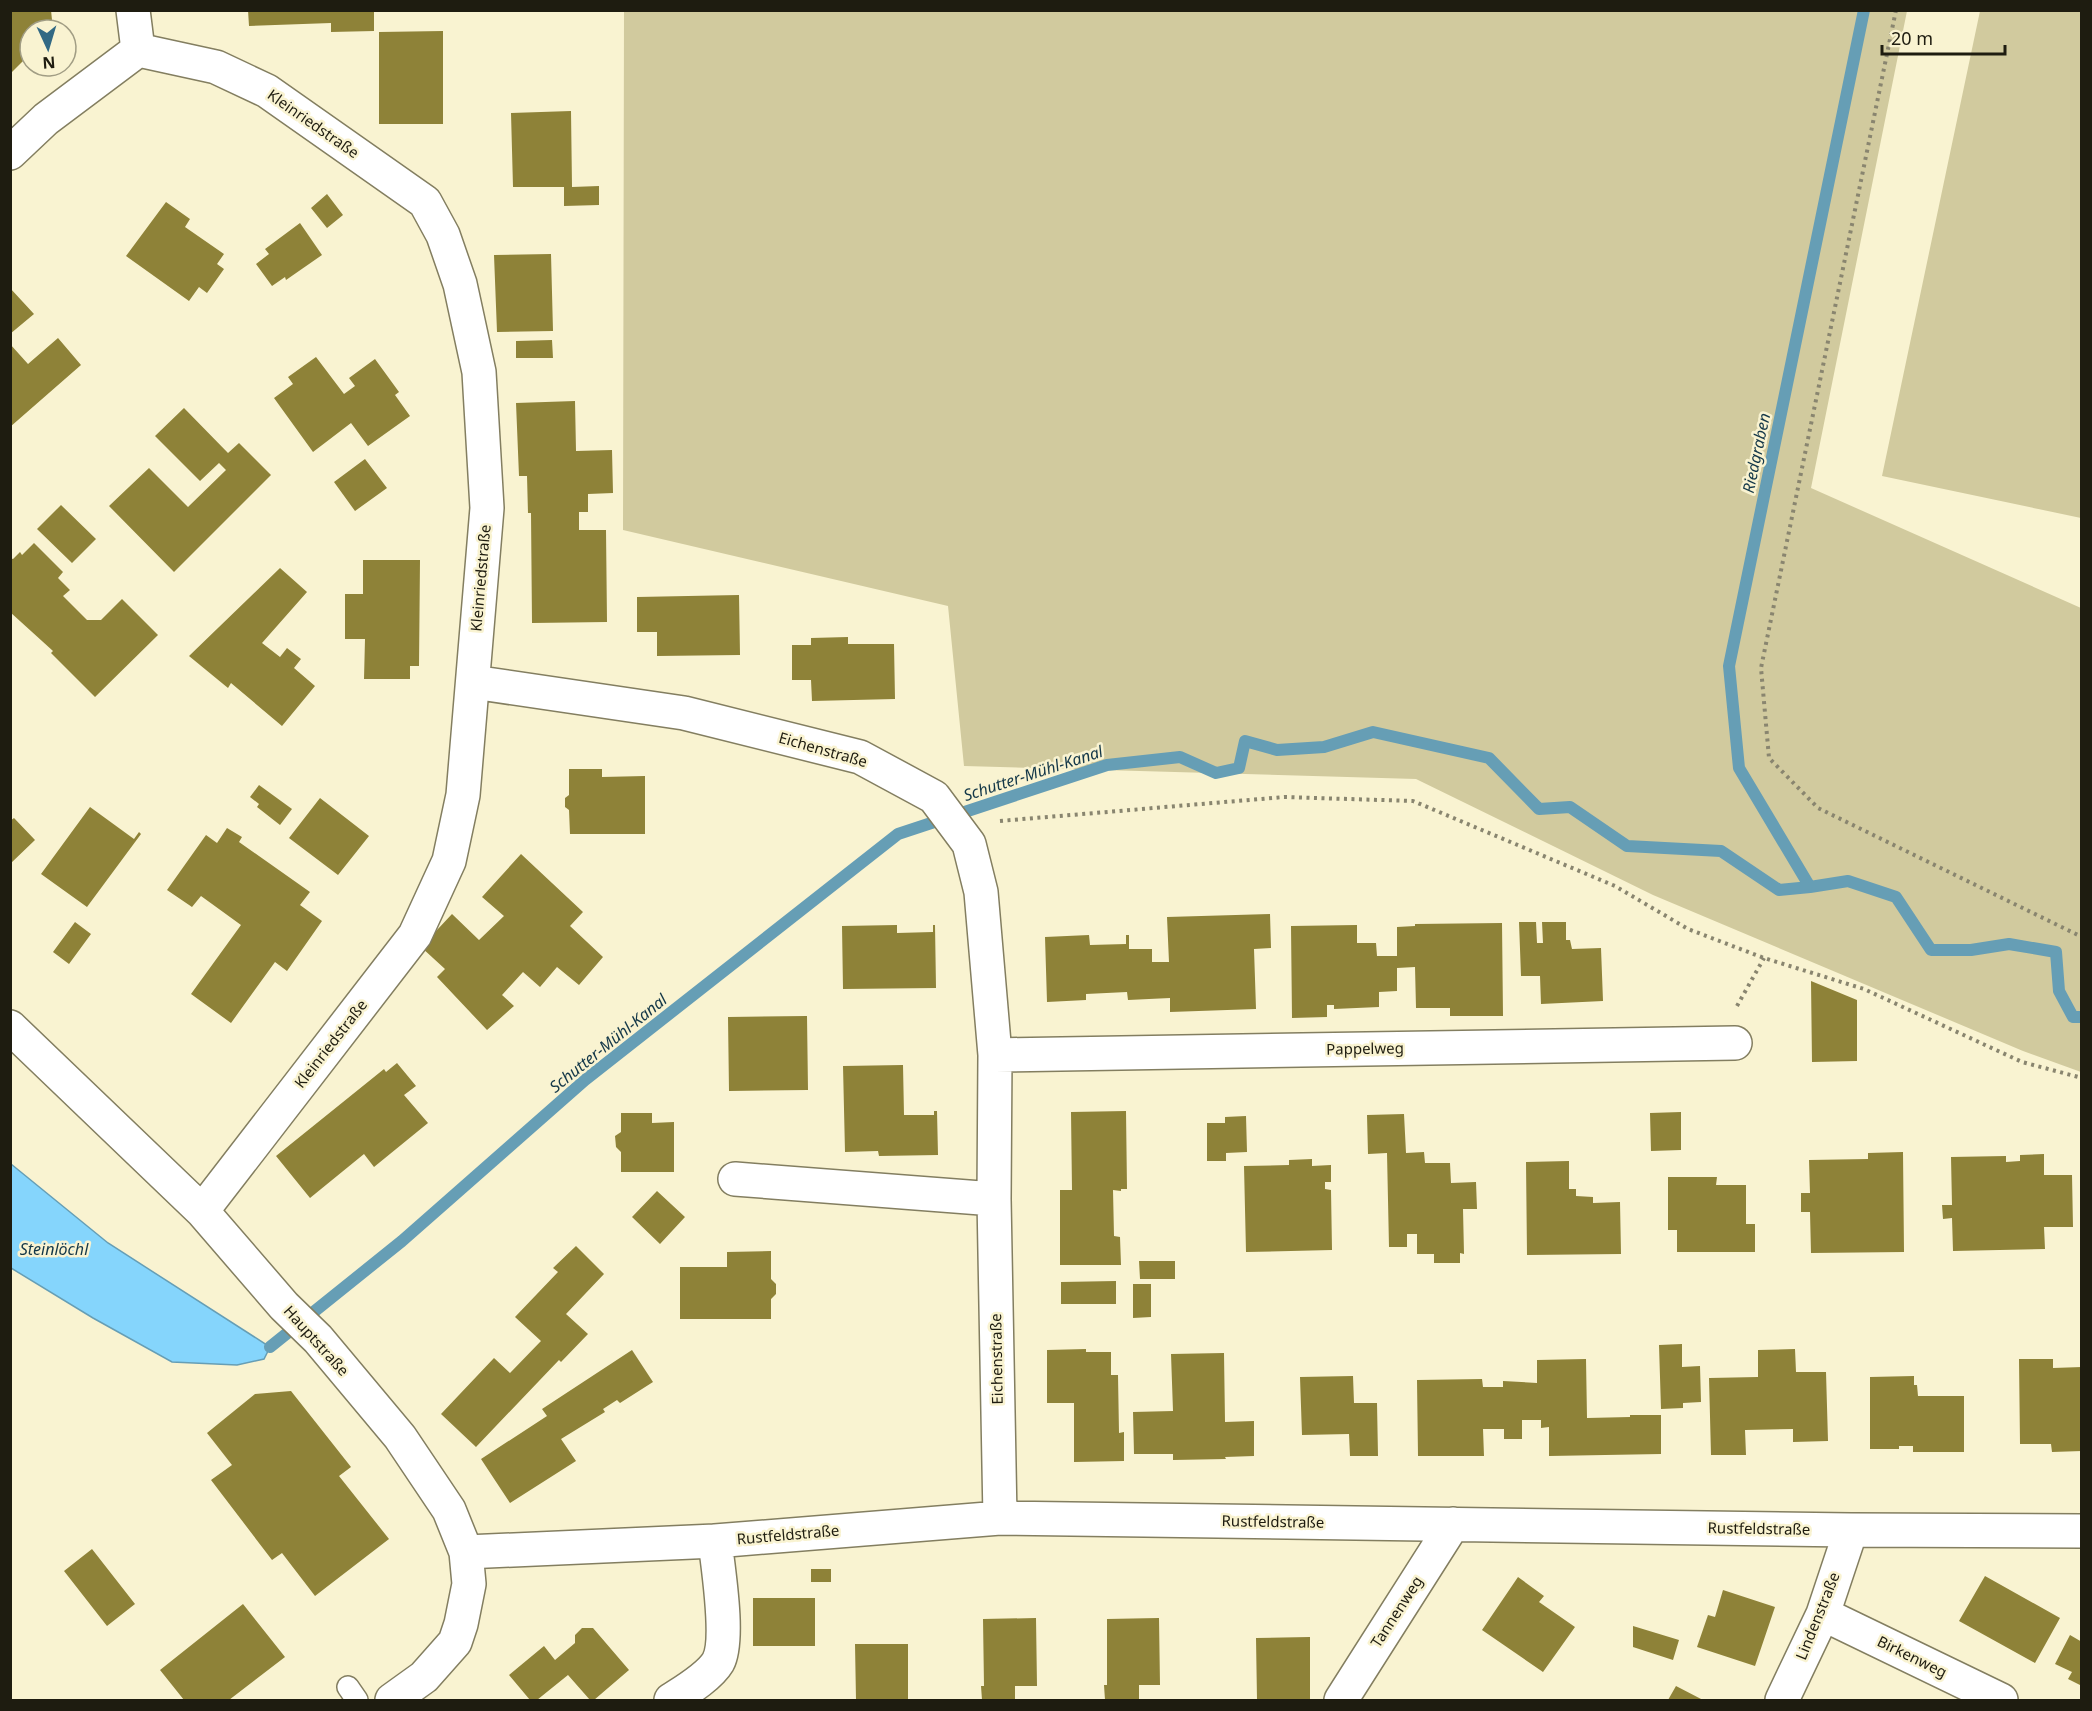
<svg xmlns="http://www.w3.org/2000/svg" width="2092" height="1711" viewBox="0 0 2092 1711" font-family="'Noto Sans',sans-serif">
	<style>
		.green { fill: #d1ca9e }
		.water { fill: #85d5fc; stroke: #669eb5; stroke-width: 1.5 }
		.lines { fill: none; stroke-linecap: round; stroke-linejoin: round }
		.stream { stroke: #669eb5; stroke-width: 12 }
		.building { fill: #8e8238 }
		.service-casing { stroke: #837e60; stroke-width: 24 }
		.minor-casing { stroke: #837e60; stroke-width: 36 }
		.path { stroke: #89856f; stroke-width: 4; stroke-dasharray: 3 4.5; stroke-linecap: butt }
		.service { stroke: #fff; stroke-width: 21 }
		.minor { stroke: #fff; stroke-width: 33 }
		.labels { text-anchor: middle; stroke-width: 5; stroke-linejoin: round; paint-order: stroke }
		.street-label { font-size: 15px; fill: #1e1c10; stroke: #f9f3d1 }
		.water-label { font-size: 16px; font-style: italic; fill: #133748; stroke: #f9f3d1 }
	</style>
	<rect width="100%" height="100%" fill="#f9f3d1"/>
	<path class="green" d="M624 11H1907L1811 488 2081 608V1072L2023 1051 1653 895 1416 779 964 766 948 606 623 530Z
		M1980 11H2081V518L1882 476Z"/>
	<path class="water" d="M11 1164 108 1243 270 1347 264 1359 237 1365 172 1362 93 1318 11 1268Z"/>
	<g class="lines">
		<path class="stream" d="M1810 887 1739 768 1729 666 1864 10
			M270 1347 402 1241 585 1080 898 834 1107 765 1180 757 1216 773 1239 768 1245 741 1277 750 1324 747 1373 732 1489 758 1539 809 1570 807 1627 846 1721 851 1779 890 1810 887 1848 881 1896 897 1931 950H1971L2009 944 2056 952 2059 991 2073 1017H2082"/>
	</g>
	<path class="building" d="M10 10H51L53 30H30V54L10 74Z
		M248 10H374V31L331 32V23L249 26Z
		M443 31V124H379V32Z
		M571 111 572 187 599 186V205L564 206V187H513L511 113Z
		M327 194 343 215 327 228 311 208Z
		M166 202 190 219 185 227 224 254 217 264 224 269 207 293 199 287 189 301 126 256Z
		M300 223 322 255 286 280 285 277 272 286 256 264 269 254 265 249Z
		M551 254 553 331 497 332 494 255Z
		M10 288 34 314 10 334Z
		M58 338 81 365 10 427V344L28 364Z
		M552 340 553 358H516V341Z
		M316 357 344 394 355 386 349 378 375 359 399 392 395 395 410 416 368 446 351 423 313 452 274 398 293 384 288 377Z
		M575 401 576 451 612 450 613 493 588 494V512H579V530H606L607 622 532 623 531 513H528L527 476H519L516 403Z
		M184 408 228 453 239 443 271 475 174 572 109 506 149 468 188 507 226 470 219 463 200 481 155 436Z
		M365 459 387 488 355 511 334 482Z
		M61 505 96 539 72 563 37 529Z
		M34 543 63 572 58 578 70 590 63 596 87 620H101L122 599 158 635 95 697 51 653 53 651 10 612V558L13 559 20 552 22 555Z
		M363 560H420L419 666H410V679H364L365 639H345V594H363Z
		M280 568 307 592 262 643 280 657 287 648 301 659 294 668 315 686 282 726 231 683 228 688 189 656Z
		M739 595 740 655 657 656V632H637V597Z
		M848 637V644H894L895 699 812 701 811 680H792V645H811V638Z
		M569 769H602V777L645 776V834H570L569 810 565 807V798L569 795Z
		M259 785 292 809 280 825 257 807 259 804 250 797Z
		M320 798 369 836 338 875 289 838Z
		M90 807 134 839 139 832 141 834 87 907 41 874Z
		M14 818 35 840 10 864V821Z
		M227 828 242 837 239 842 310 892 300 905 322 921 287 971 275 962 231 1023 191 994 241 925 201 896 192 907 167 890 206 835 217 843Z
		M521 854 583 912 570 926 603 957 579 985 557 967 540 987 523 972 502 995 514 1006 487 1030 437 977 445 969 421 947 452 914 479 940 504 916 482 897Z
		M1270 914 1271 948 1254 949 1256 1009 1170 1012V998L1128 1000 1127 992 1086 994V1000L1047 1002 1045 937 1089 935 1090 945 1126 944V935H1129V949H1152V962H1169L1167 917Z
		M75 922 91 934 69 964 53 952Z
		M1519 922H1536L1537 943H1543L1542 922H1566V940H1570L1572 949 1601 948 1603 1001 1541 1004 1540 976H1521Z
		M1502 923 1503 1016H1450V1008H1416L1415 967 1397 968V991L1379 992V1007L1334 1009V1005H1327V1017L1292 1018 1291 926 1357 925V943H1376L1377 956H1397V927L1415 926V924Z
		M897 925V933L933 932V925H935L936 988 843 989 842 926Z
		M1811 981 1857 1000V1061L1812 1062Z
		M807 1016 808 1090 729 1091 728 1017Z
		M397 1063 416 1086 404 1095 428 1123 374 1167 364 1154 310 1198 276 1156 384 1069 386 1072Z
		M903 1065 904 1115H934V1111H937L938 1155 879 1156 878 1151 845 1152 843 1066Z
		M1126 1111 1127 1189H1121V1191L1113 1190 1114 1236 1120 1237 1121 1265H1060V1190H1072L1071 1112Z
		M1681 1112V1150L1651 1151 1650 1113Z
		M621 1113H652V1123L674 1122V1172H621V1152L616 1147 615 1136 621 1132Z
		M1404 1114 1406 1153 1424 1152 1425 1163H1450L1451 1183 1476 1182 1477 1209H1463L1464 1254 1460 1253V1263H1434V1254H1417V1234H1407V1247H1389L1387 1153 1368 1154 1367 1115Z
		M1246 1116 1247 1152 1226 1153V1161H1207V1123H1225V1117Z
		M1903 1152 1904 1252 1811 1253 1810 1212H1801V1193H1810L1809 1160 1868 1159V1153Z
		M2044 1154V1175H2072L2073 1227H2044L2045 1249 1953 1251 1952 1218 1943 1219 1942 1205H1952L1951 1157 2006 1156V1162L2020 1161V1155Z
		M1312 1159V1166L1331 1165V1182H1325V1189L1331 1190 1332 1250 1246 1252 1244 1166 1289 1165V1160Z
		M1569 1161V1189H1576V1196L1593 1197V1203L1620 1202 1621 1254 1527 1255 1526 1162Z
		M1668 1177H1717L1716 1185H1746V1224H1755V1252H1677V1230H1668Z
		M657 1191 685 1217 660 1244 632 1217Z
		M576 1246 604 1274 566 1314 588 1334 561 1362 559 1360 476 1447 441 1414 494 1358 510 1373 541 1341 515 1317 558 1272 553 1268Z
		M771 1251V1279L776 1284V1294L771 1299V1319H680V1267H727V1252Z
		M1139 1261H1175V1279H1140Z
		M1116 1281V1304H1061V1282Z
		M1133 1284H1151V1317L1133 1318Z
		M1682 1344V1367L1700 1366 1701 1402 1683 1403V1408L1661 1409 1659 1345Z
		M1086 1349V1352H1111V1375H1118L1119 1433 1124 1432V1461L1074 1462V1403H1047V1350Z
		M1795 1349 1796 1372H1826L1828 1441 1793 1442V1429L1745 1430 1746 1455H1711L1709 1378 1758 1377V1350Z
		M632 1350 653 1382 620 1403 617 1400 603 1409 605 1412 561 1439 576 1461 510 1503 481 1459 547 1416 542 1409Z
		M1224 1353 1225 1422 1254 1421V1456L1225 1457 1226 1459 1173 1460V1454H1134L1133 1412 1173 1411 1171 1354Z
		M1586 1359 1587 1418 1630 1417V1415H1661V1454L1549 1456V1427L1541 1428V1420H1522V1439H1504V1429H1483L1484 1456H1418L1417 1380 1482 1379 1483 1387H1503V1381L1537 1383V1360Z
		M2019 1359H2053V1368L2082 1367V1451L2052 1452 2051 1444H2020Z
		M1353 1376 1354 1403H1377L1378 1456H1350L1349 1434 1302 1435 1300 1377Z
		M1914 1376V1385H1917L1918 1396H1964V1452H1913V1446H1899V1449H1870V1377Z
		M291 1391 351 1467 339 1476 389 1539 315 1596 282 1553 272 1560 211 1480 232 1465 207 1433 255 1394Z
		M92 1549 135 1604 107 1626 64 1571Z
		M811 1569H831V1582H811Z
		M1985 1576 2060 1618 2035 1663 1959 1621Z
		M1518 1577 1544 1596 1539 1602 1575 1627 1543 1672 1482 1630Z
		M1723 1590 1775 1607 1755 1666 1697 1647 1708 1615 1715 1617Z
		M753 1598H815V1646H753Z
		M243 1604 285 1657 229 1700H184L160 1670Z
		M1036 1618 1037 1686H1015V1700H982L981 1686H984L983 1619Z
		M1159 1618 1160 1685H1139V1700H1105L1104 1685H1107V1619Z
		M1633 1626 1679 1640 1673 1660 1633 1647Z
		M582 1628H593L629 1670 594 1700H590L568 1675 537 1700H530L509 1675 544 1646 555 1660 575 1643V1635Z
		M2070 1635 2082 1642V1686L2068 1679 2072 1672 2055 1664Z
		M1310 1637V1700H1257L1256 1638Z
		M855 1644H908V1700H856Z
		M1676 1686 1703 1700H1668Z"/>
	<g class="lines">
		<g class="service-casing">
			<path id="service" d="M348 1687 357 1700"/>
		</g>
		<g class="minor-casing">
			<path id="minor" d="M138 50 216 67 267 91 425 202 443 235 460 284 479 372 487 508 463 795 449 861 415 935 202 1211
				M10 153 46 119 138 50 133 10
				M473 682 684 713 860 757 934 797 969 844 981 892 995 1055 994 1199 1000 1518
				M10 1027 202 1211 284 1306 318 1339 400 1437 449 1510 466 1552 469 1584 461 1624 455 1642 424 1677 392 1700
				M995 1055 1735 1043
				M735 1179 994 1199
				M466 1552 715 1541 1000 1518 1851 1530 2082 1531
				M1823 1614 2001 1700
				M671 1700C685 1691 709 1677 718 1662 730 1640 718 1568 715 1541
				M1341 1700 1453 1524
				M1782 1700 1823 1614 1851 1530"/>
		</g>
		<path class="path" d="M1896 10 1761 668 1769 758 1818 808 2082 937
			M1000 821 1284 797 1413 801 1615 886 1688 929 1764 958 1864 989 2022 1062 2082 1078
			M1737 1006 1764 958"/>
		<use href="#service" class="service"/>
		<use href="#minor" class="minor"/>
	</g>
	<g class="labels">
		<g class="street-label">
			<text transform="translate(313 124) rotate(35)" y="5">Kleinriedstraße</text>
			<text transform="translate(481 578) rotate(-85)" y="5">Kleinriedstraße</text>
			<text transform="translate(823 750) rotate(16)" y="5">Eichenstraße</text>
			<text transform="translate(331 1044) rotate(-52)" y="5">Kleinriedstraße</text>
			<text transform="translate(1365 1049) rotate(-1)" y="5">Pappelweg</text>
			<text transform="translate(316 1341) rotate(48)" y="5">Hauptstraße</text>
			<text transform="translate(997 1359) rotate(-91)" y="5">Eichenstraße</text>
			<text transform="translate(1273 1522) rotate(1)" y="5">Rustfeldstraße</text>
			<text transform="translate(1759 1529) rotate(1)" y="5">Rustfeldstraße</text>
			<text transform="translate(788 1535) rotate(-5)" y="5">Rustfeldstraße</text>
			<text transform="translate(1397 1612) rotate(-57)" y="5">Tannenweg</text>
			<text transform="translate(1818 1616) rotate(-68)" y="5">Lindenstraße</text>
			<text transform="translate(1912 1657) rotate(26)" y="5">Birkenweg</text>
		</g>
		<g class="water-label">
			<text transform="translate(1756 453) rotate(-78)" y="6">Riedgraben</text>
			<text transform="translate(1033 773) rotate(-18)" y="6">Schutter-Mühl-Kanal</text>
			<text transform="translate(608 1043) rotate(-39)" y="6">Schutter-Mühl-Kanal</text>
			<text x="54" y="1255">Steinlöchl</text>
		</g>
	</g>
	<rect width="2092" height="1711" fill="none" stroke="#1e1c10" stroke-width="24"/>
	<g transform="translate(48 48) rotate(176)"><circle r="28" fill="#f9f3d1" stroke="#a19d84" stroke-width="1.5"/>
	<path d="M0-4.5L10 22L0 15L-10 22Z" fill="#326984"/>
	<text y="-9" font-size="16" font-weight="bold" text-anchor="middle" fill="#1e1c10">N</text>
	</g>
	<path d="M1882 45v9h123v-9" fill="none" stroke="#1e1c10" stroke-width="3"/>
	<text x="1891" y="45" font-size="18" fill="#1e1c10" stroke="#f9f3d1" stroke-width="4.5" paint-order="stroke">20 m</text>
</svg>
